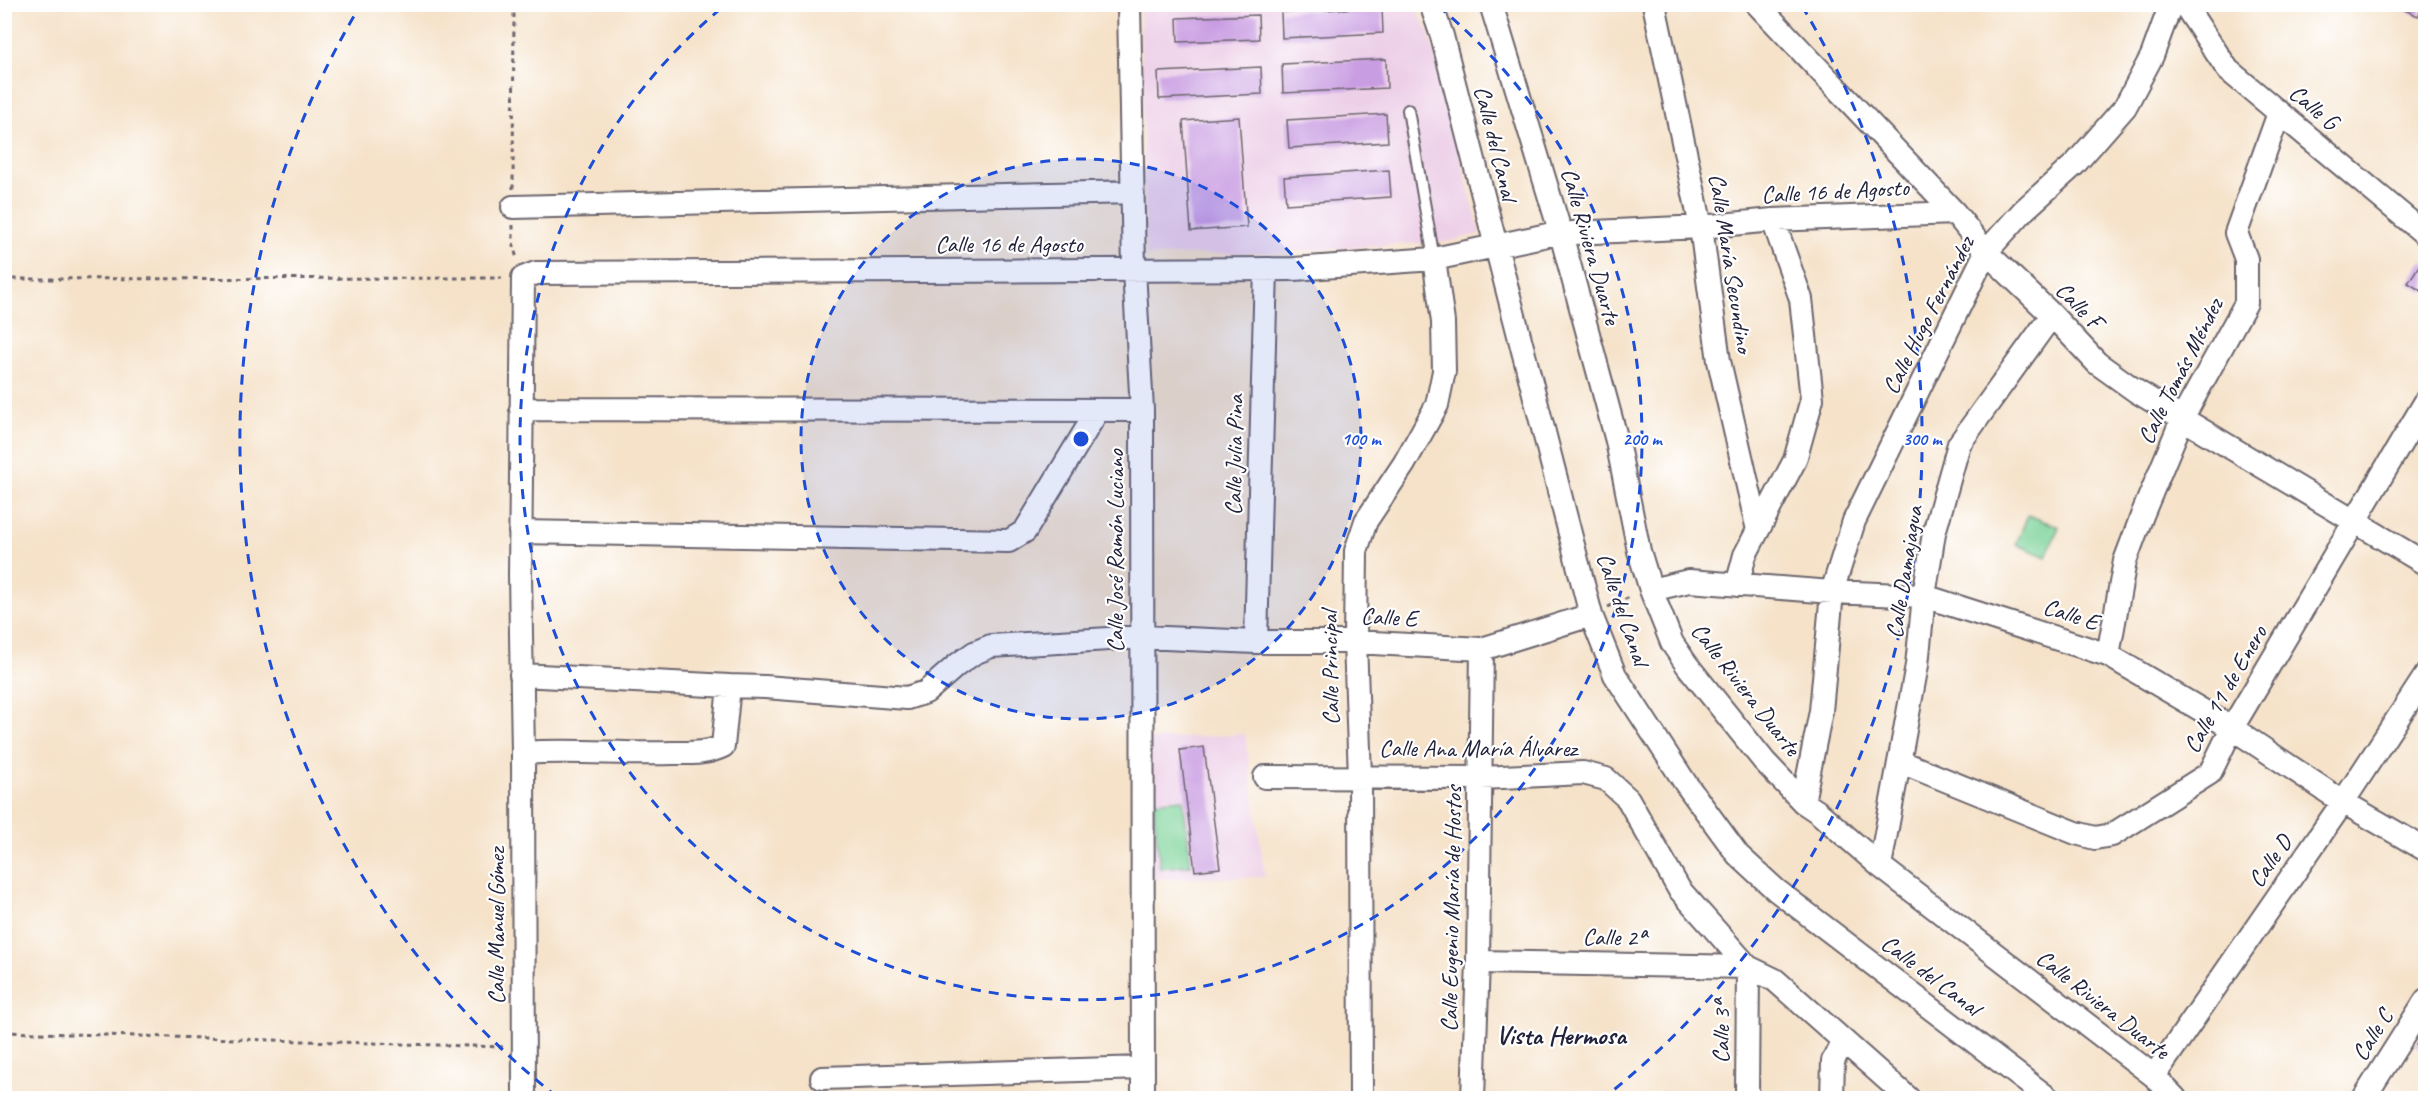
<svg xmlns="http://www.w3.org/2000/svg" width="2430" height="1103" viewBox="0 0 2430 1103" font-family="Caveat,sans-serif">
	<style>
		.built { fill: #edd0e8 }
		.green { fill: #79d297; stroke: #4e7a69; stroke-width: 1.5 }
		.building { fill: #c99de2 }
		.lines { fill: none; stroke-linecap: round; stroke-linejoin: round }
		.service-casing { stroke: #6c656d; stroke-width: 14 }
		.minor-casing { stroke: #6c656d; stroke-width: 26 }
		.path { stroke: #6c656d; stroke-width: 3; stroke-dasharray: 4.5 4.5; stroke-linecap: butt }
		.service { stroke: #fff; stroke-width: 10 }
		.minor { stroke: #fff; stroke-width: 22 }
		.ring { fill: none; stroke: #1d4ed8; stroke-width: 3; stroke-dasharray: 10 8 }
		.labels { text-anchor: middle; stroke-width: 4.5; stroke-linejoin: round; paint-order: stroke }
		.street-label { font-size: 24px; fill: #22223b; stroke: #fff }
		.neighbourhood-label { font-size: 26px; font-weight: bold; fill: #22223b; stroke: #fff }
		.centre { fill: #1d4ed8; stroke: #fff; stroke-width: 3 }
		.ring-label { font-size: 18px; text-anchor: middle; font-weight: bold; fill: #1d4ed8; stroke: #fff; stroke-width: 4.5; stroke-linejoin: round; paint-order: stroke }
	</style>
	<rect width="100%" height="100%" fill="#fff"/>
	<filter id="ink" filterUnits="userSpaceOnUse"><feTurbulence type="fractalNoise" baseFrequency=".0167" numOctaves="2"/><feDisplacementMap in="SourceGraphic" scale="12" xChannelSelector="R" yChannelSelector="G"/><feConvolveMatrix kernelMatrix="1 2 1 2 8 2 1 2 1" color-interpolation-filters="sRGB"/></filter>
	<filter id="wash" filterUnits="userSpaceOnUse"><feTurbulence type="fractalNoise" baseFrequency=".008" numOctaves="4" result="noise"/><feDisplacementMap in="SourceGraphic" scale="24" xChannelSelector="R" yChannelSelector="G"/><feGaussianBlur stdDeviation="1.35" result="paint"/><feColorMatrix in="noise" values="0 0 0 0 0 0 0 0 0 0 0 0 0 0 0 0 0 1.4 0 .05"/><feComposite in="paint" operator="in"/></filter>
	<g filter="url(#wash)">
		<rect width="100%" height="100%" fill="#f5e2c9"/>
		<path class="built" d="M1140 5H1413L1428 30 1480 234 1445 242 1278 252 1146 256Z
			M1245 734 1265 877 1152 879 1146 740Z"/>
		<path class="green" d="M2028 515 2059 527 2046 557 2016 544Z
			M1183 799 1191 865 1160 868 1153 802Z"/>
		<g id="blocks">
			<path class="building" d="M2399 4H2424L2418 16 2398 7Z
				M1382 7 1383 33 1282 38 1281 12Z
				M1258 15 1259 39 1178 42 1177 18Z
				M1386 59 1387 88 1283 93 1282 64Z
				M1261 67 1262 94 1159 99 1158 72Z
				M1386 114 1388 142 1289 148 1287 120Z
				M1239 117 1247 227 1191 231 1183 121Z
				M1389 170 1391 197 1286 204 1284 177Z
				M2422 261 2426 263V288L2423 292 2408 283Z
				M1204 747 1220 868 1195 871 1180 750Z
				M2426 1030V1051L2416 1045Z"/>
		</g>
	</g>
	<g filter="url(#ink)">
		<use href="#blocks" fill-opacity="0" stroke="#6c656d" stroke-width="1.5"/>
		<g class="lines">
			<g class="service-casing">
				<path id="service" d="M1408 110 1434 259"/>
			</g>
			<g class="minor-casing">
				<path id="minor" d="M1129 4 1134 270 1142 410 1143 1098
					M1431 4 1442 36 1591 615 1615 675 1686 784 1738 855 1776 890 2048 1098
					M1491 4 1561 234 1617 441 1639 551 1651 590 1672 643 1687 665 1764 761 1803 802 1818 812 1880 866 2154 1076 2175 1098
					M1654 4 1701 227 1719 361 1758 530
					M1757 4 1955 213 1986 252 2052 315 2097 363 2136 391 2426 564
					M2184 4 2228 70 2426 235
					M513 207 1132 192
					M521 409 1142 410
					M520 532 1009 541 1025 531 1098 410
					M1737 585 1745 555 1795 460 1812 399 1801 299 1773 220
					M1651 590 1689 581 1832 592 1924 596 2108 655 2232 728 2343 802 2426 850
					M1256 642 1266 269
					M2108 655 2125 561 2143 513 2183 417 2246 303V259L2236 233 2279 113
					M521 675 729 686
					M523 753C573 749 623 755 673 753 690 753 707 754 723 746L729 686 765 687 907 698 926 692 957 665 974 653 991 646 1142 637 1256 642H1355L1482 649 1591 615
					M1901 762 2076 833 2095 838 2112 835 2210 773 2232 728 2426 401
					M1265 777 1481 778 1583 773 1606 779 1628 799 1679 889 1748 967 1775 980 1908 1098
					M1803 802 1821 711 1832 592 1854 521 1986 252 2024 210 2075 164 2125 107 2152 56 2171 4
					M1880 866 1917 665 1924 596 1934 533 1959 444 2052 315
					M1478 962 1748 967 1747 1098
					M2154 1076 2343 802 2426 675
					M822 1078 1143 1068
					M524 1098 523 753 520 575 523 278 536 273 1294 269 1434 259 1552 234 1701 227 1773 220 1955 213
					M1361 1098 1360 776 1355 642 1356 551 1366 521 1404 464 1437 405 1444 371 1443 322 1434 259
					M1473 1098 1478 962 1482 649
					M1832 1098 1833 1061 1843 1041
					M2364 1098 2426 1000"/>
			</g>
			<path class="path" d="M513 189 514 4
				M513 225V242L517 260
				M4 279 502 278
				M1608 607 1632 596
				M4 1032 503 1047"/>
			<use href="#service" class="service"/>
			<use href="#minor" class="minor"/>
		</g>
	</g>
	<circle cx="1081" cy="439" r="280" fill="#1d4ed8" fill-opacity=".12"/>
	<g class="ring">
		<circle cx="1081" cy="439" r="280"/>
		<path d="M1438 6A561 561 0 1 1 724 6"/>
		<path d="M557 1097A841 841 0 0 1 360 6M1802 6A841 841 0 0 1 1605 1097"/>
	</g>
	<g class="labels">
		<g class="street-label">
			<text transform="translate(2314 107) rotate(40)" y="8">Calle G</text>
			<text transform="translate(1496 143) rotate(76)" y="8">Calle del Canal</text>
			<text transform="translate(1835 191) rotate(-3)" y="8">Calle 16 de Agosto</text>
			<text x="1009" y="252">Calle 16 de Agosto</text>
			<text transform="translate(1591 246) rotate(74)" y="8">Calle Riviera Duarte</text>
			<text transform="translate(1731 263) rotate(81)" y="8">Calle María Secundino</text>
			<text transform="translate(2079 305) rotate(46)" y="8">Calle F</text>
			<text transform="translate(1928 315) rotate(-63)" y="8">Calle Hugo Fernández</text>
			<text transform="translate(2180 371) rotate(-63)" y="8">Calle Tomás Méndez</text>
			<text transform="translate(1234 455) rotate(-89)" y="8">Calle Julia Pina</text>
			<text transform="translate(1115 551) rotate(-90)" y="8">Calle José Ramón Luciano</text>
			<text transform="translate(1904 572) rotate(-81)" y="8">Calle Damajagua</text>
			<text transform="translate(1623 609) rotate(71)" y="8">Calle del Canal</text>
			<text transform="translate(2071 614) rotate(18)" y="8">Calle E</text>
			<text transform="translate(1389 617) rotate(3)" y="8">Calle E</text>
			<text transform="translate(1330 668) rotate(-91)" y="8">Calle Principal</text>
			<text transform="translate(1746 689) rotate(52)" y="8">Calle Riviera Duarte</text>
			<text transform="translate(2225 689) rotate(-60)" y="8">Calle 11 de Enero</text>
			<text x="1478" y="756">Calle Ana María Álvarez</text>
			<text transform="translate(2270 861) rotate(-55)" y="8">Calle D</text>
			<text transform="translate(1451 909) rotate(-89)" y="8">Calle Eugenio María de Hostos</text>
			<text transform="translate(496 926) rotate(-90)" y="8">Calle Manuel Gómez</text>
			<text transform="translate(1614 937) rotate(1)" y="8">Calle 2ª</text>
			<text transform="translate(1931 975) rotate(37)" y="8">Calle del Canal</text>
			<text transform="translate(2103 1004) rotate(38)" y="8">Calle Riviera Duarte</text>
			<text transform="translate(1721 1032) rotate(-89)" y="8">Calle 3ª</text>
			<text transform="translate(2372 1035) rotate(-58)" y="8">Calle C</text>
		</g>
		<g class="neighbourhood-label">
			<text x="1561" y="1044">Vista Hermosa</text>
		</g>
	</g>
	<circle cx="1081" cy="439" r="9" class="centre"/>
	<g class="ring-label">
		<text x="1361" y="445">100 m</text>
		<text x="1642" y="445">200 m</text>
		<text x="1922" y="445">300 m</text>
	</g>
	<rect width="2430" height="1103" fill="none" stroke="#fff" stroke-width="24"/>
</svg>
